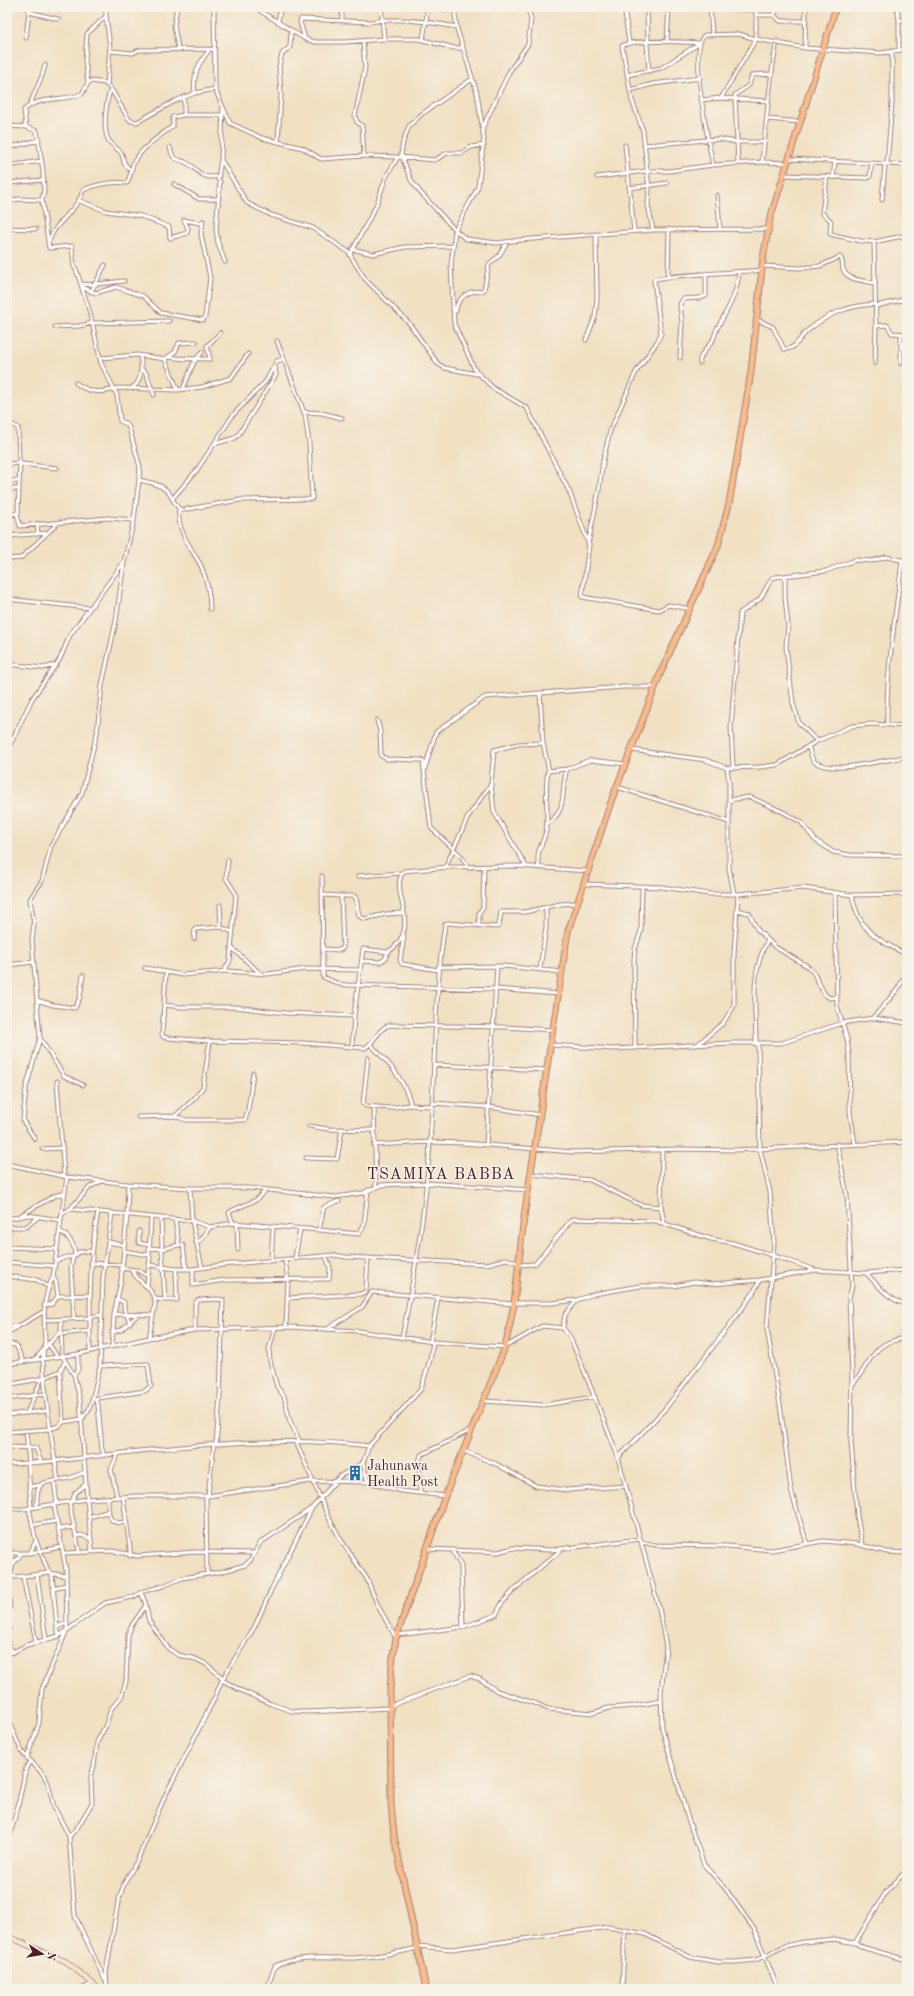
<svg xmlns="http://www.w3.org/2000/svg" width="914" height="1996" viewBox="0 0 914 1996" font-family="'Old Standard TT',serif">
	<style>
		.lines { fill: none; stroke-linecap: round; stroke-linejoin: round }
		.street-casing { stroke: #9e8076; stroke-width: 5 }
		.secondary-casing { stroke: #9e8076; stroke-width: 6 }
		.primary-casing { stroke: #9e8076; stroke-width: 7 }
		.street { stroke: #fff; stroke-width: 3 }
		.secondary { stroke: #fde4d1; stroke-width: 4.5 }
		.primary { stroke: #fabb8b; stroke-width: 5 }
		.labels { text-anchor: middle; stroke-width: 3; stroke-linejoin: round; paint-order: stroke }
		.poi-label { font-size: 14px; fill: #4a1f2b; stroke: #f7f3e8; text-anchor: start }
		.quarter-label { font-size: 16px; letter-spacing: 1px; fill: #4a1f2b; stroke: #f7f3e8 }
	</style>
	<rect width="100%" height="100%" fill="#f7f3e8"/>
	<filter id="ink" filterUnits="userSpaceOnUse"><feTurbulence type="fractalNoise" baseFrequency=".025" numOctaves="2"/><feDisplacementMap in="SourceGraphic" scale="8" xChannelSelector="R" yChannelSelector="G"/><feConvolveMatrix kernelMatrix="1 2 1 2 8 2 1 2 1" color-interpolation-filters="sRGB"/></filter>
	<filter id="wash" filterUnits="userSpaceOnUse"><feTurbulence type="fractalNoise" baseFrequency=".012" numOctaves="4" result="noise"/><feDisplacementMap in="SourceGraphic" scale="16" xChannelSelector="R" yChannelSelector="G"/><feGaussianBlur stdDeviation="0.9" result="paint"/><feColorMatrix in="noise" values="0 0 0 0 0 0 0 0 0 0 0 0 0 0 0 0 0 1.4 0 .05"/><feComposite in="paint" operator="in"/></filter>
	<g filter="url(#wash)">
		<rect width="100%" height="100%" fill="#f1e0c2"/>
	</g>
	<g filter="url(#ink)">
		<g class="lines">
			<g class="street-casing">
				<path id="street" d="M28 7 29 12 58 19
					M177 7 174 25 178 49
					M214 7 215 89 230 123 262 138 303 148 321 159 364 156 398 157
					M254 7 305 39 315 42H345L384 39H419L454 48H462
					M381 7 384 39
					M436 7 448 10
					M454 7 457 29 477 93 484 139 478 187 455 230 451 265 454 324 475 370 493 388 527 408 569 491 589 545 582 597 659 610 669 605 690 609
					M624 7 629 43
					M647 7 648 42
					M710 7 712 34
					M897 7 899 20V50
					M710 8 756 10
					M756 15H774L780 21H806
					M774 15 779 7
					M106 16 110 47 107 85
					M342 20V7
					M899 20H907
					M278 21 281 7
					M7 35 8 7
					M26 38 29 12
					M305 39 300 22 301 19 370 22 383 20H406L427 22 457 27
					M423 40 428 7
					M363 42 365 68 355 116 357 122 362 126 364 156
					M667 42 669 7
					M647 43 649 71
					M805 48 806 7
					M110 51 133 53 139 50 215 49
					M627 75 661 68 700 43
					M472 79 422 114 409 126 403 142 401 154 411 180 420 192 455 230 466 239 497 243 520 240 653 230 768 229
					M88 83 85 61 87 34 106 16V7
					M111 89C106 100 102 131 109 141 118 152 122 148 124 163L130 170
					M630 90 653 84 700 78
					M195 93C192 74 199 63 210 49
					M721 98 756 39V7
					M701 100 721 98 768 101
					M30 104 42 76 45 65
					M223 108 221 160 247 203 271 215 313 228 350 253
					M184 115H222
					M767 119 801 122
					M7 126 26 127 37 131 43 171 44 191 42 200 49 248 72 246 74 267 76 269 90 313 101 363 117 395 120 421 127 424 129 428 140 467 139 480 134 520 124 562 116 621 102 685 97 733 82 793 51 846 42 881 30 899 34 924 32 940 40 1038 26 1088 23 1121 35 1139
					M26 127 24 110C38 96 64 101 82 94L88 83 91 81 105 83 111 89 128 118 131 121 137 122 175 101 195 93 215 89
					M483 127 509 72 528 44 531 19 527 7
					M278 142 281 94 279 66 282 54 290 47 291 31
					M625 145 634 231
					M644 145 720 139 736 142H764
					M170 147C171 150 171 154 173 156 175 160 181 160 185 162 198 167 199 181 219 176
					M7 148 39 140
					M790 159 907 165
					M221 160 218 179 220 182 216 229 218 243 225 262
					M762 162C767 121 769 81 777 41
					M738 163 735 95 749 85 752 75 771 74
					M887 164 892 103V51
					M713 165C709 145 688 46 705 35L739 34 756 39 805 48 881 53 907 49
					M7 166 42 161
					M785 175 868 178 870 176 872 163
					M597 177 647 171H669L713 165 764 162 788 163
					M827 177 822 213 831 221 830 234 861 241 874 242 907 235
					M833 178 835 161
					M7 183 44 180
					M174 184 199 199H217
					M629 188 667 183
					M717 195 720 228
					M882 200 885 164
					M7 201 20 199 42 200
					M80 201 106 211 141 216 169 227 170 238 187 233 188 228 184 220 200 223 203 221 201 234 210 278 205 317 203 320 161 313 143 296 116 287 96 293 82 287
					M7 215 9 228
					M7 228 36 229
					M653 230 648 205 649 189 643 131 632 100 622 46C631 39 685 42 700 43
					M49 241C55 221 78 211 83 190 97 184 111 181 127 183 131 176 131 167 135 160 144 146 160 136 173 126V117L184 115V97
					M874 242 876 326 875 364
					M352 249 373 254 405 247 454 246
					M762 266 800 268 820 266 840 257C843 260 842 264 843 269 847 281 864 280 874 283
					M668 277 669 229
					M81 284C93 286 111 282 124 281
					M91 292 105 265
					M876 306 907 299
					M456 311C456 302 463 295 471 292 476 291 479 292 484 290L489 264 499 256 507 242
					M756 319 773 327 784 349C796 350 799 338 807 331 829 313 847 306 875 304
					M876 326 887 325 892 333 907 334
					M55 327 79 326 93 323 169 321
					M901 334V364
					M586 340 595 317 597 299 596 234
					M169 357C183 360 196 358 210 359L207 346 220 333
					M100 358 137 355 165 359 175 352 179 343 196 342
					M680 358 682 323 680 304 683 299 699 298 706 296V275
					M165 359 178 390
					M700 363C698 356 709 346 713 340 715 335 716 330 719 325 729 307 737 294 739 272
					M141 369 146 373 154 395
					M477 374 445 368 438 364 409 323 365 279 350 255 376 206 386 177 398 157 435 160 447 153H462L471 147 484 145
					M76 383C90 394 102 393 119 388L178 390 202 387 231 378 248 354
					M133 387C142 382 142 365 140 356
					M183 389 194 362 202 352
					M304 412 322 413 342 418
					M7 421 18 428 19 459 21 464 57 468
					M214 444 235 438 239 434 276 375 275 366
					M7 464 20 463 18 513 7 515
					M139 480C149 482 159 484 166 490 173 496 174 507 182 510L240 500 312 499 309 443 305 415 277 341
					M7 481H19
					M7 489H18
					M173 498 197 470 233 415 266 381 277 361 284 359
					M179 509C176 530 192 549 201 566 207 580 210 594 210 609
					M17 514 20 526 108 518 134 520
					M37 523 38 534
					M7 536 47 533
					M588 544 599 490 603 461 610 431 636 372 657 342 661 334 654 280C660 275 746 272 762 270
					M7 559 21 558 59 522
					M785 576V597L788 626 786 647 793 703 799 723 817 741
					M7 599 90 608
					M7 664 43 668 56 665
					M540 693 543 743 549 771
					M377 720 380 731 381 756 387 759 421 760 423 761 431 828 461 856 469 868
					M887 724C886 669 896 615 902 561
					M808 746 813 761C833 776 883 759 907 757
					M632 750 706 760 727 768 760 767 777 765 817 741 852 726 871 724 907 726
					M7 751 32 699 60 659 70 635 124 562
					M733 767 731 727 740 613 760 599 772 578 775 577 826 571 855 560 872 561 886 557 907 561
					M727 768 729 782V868L734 894
					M424 771 436 732 485 697 624 687H655
					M491 784 494 812 526 866
					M617 787 729 822
					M729 800 750 797 783 812 801 822 815 840 833 852 850 855 907 856
					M547 824C569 810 560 790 567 769
					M539 867C535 850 543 846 546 831 549 812 544 788 548 771L567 769 590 760 626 764
					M445 868 468 817 491 784 494 750 518 744 543 743
					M322 876 323 977 339 984 347 985 495 989 559 994
					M358 876 402 873
					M583 884 662 887 709 894H738L803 888 852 895 907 894
					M835 893 837 1006 847 1039 849 1053 850 1112 855 1144
					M323 895 341 896
					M852 895C858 931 877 939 907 955
					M220 905 221 927
					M737 910 749 913 757 929 775 947 807 966 813 972 825 995 830 998 837 997
					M479 926V913L483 907 484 866
					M404 936 400 960 402 964 438 970
					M194 939 195 929 221 927 232 932
					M232 948 261 974
					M323 949 340 950 343 948 341 896H354L356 898 359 916 364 919 386 914 404 913
					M362 961 380 962 385 959 388 952
					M7 965 34 962
					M438 967 503 966 563 972
					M145 968 182 975 227 971 267 974 307 969 360 970
					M540 969 546 928V908
					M224 971 230 961 236 894 226 878 228 860
					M37 1000 53 1005 75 1008 80 997 83 975
					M164 1005 181 1007H235L286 1013 354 1016 363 949 388 952C425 928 387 890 404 871L449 867 518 866 587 871
					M873 1018 897 990 907 973
					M40 1038 64 1076 83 1085
					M210 1041 303 1043 365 1048C375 1042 379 1027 390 1025L505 1027 553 1030
					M756 1044C756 1008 749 973 768 940
					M758 1044 760 1149 770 1192 774 1242 767 1329 781 1411 791 1490 807 1544
					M371 1045C388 1062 405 1080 411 1105
					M551 1045 614 1049 731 1043H782L842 1023 873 1018 907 1023
					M697 1045 723 1023 734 1006V953L738 894
					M352 1047 354 1016
					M635 1048 634 960 635 949 641 931 642 887
					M368 1058 363 1104 366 1106 390 1108 409 1105 432 1106
					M435 1065 547 1070
					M57 1081 64 1176
					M432 1103 488 1107 541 1115
					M374 1107 376 1187
					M175 1116 186 1120H245L248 1110 253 1073
					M138 1117 175 1116 195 1098 203 1087 210 1041 168 1038 163 1037 162 1034 166 973
					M309 1126 328 1129 374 1130
					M837 1144 847 1195 852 1286 849 1298 852 1374 851 1442 857 1516 862 1545
					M374 1145 430 1142 463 1143 573 1152 680 1149 734 1150 907 1142
					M486 1145 497 966
					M42 1149 63 1148
					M662 1150 661 1207 664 1223
					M306 1158 337 1159 342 1129
					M7 1164 67 1177 128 1184 190 1188H249L335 1197 363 1193 382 1185 426 1183 529 1190
					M531 1174 590 1180 641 1205 661 1207
					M190 1188 192 1221 202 1268
					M70 1209 90 1187 102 1181
					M62 1214 70 1209 192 1221 210 1227 233 1223 319 1230 324 1207 339 1201
					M21 1215 54 1196 65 1193
					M7 1219 28 1215 60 1220
					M233 1223 229 1213 231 1211 256 1200 266 1190
					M237 1223 238 1250
					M7 1225 9 1227 7 1247
					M7 1227H26L38 1217
					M319 1230 359 1234 364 1225 368 1190
					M60 1231C69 1237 74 1243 75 1254
					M139 1231V1243L149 1245
					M108 1242 124 1245
					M196 1242 201 1240 210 1227
					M179 1245H183L186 1269
					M7 1247 57 1249
					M149 1248 162 1249 161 1219
					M124 1251 149 1255 150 1257 147 1285 155 1299V1305L149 1338
					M149 1255 151 1218
					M295 1258 300 1229
					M285 1260 288 1280 286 1327
					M56 1261 67 1257H73
					M271 1261 273 1227
					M7 1262 55 1266
					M91 1263 121 1265
					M150 1265 176 1269H193L222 1265 334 1255 346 1257 487 1264 506 1259 518 1263
					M518 1265 535 1264 572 1219 656 1221 711 1239 733 1243 781 1258 815 1270
					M121 1268 137 1270 148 1276
					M193 1269V1285L225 1280 329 1279 330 1268 326 1256
					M131 1270 139 1280 147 1287
					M866 1273C878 1285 890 1302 907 1304
					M7 1276 37 1280 49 1287
					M58 1296 89 1295
					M287 1298 361 1294 366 1291 368 1258
					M117 1299 124 1302V1309L130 1323
					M155 1299 165 1300 162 1249 179 1245 175 1220
					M165 1300H177L176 1269
					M514 1303H552L577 1300 594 1294 640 1286H674L694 1282 712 1284 760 1280 815 1270 866 1273 907 1270
					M44 1306 52 1304 58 1296 56 1282 53 1277
					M114 1314 153 1315
					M89 1317 101 1315
					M74 1319 71 1268 73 1257 79 1252 92 1251
					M44 1320 89 1318
					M61 1320 62 1356 74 1375
					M7 1327 20 1325
					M275 1328 269 1350 270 1361 277 1387 284 1396 290 1421 300 1442
					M563 1328 565 1315 577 1300
					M327 1329 362 1307 372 1292 514 1304
					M195 1330V1304L198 1300 218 1299 223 1300 220 1398 216 1444
					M112 1332 121 1330 139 1314
					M7 1333 43 1312
					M61 1334 90 1331
					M402 1338C415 1273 426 1208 430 1142 435 1070 434 996 445 924L448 923 495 927 499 926 501 912H525L560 904 577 903
					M430 1342 438 1299
					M48 1343 57 1356
					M7 1344 16 1345 23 1361
					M112 1347 114 1314 121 1281 127 1216 128 1184
					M90 1351C90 1304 89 1258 98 1212
					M78 1354V1370L74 1375 80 1400 87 1499
					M34 1360 61 1331
					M7 1364 78 1354 149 1338 195 1330 290 1327 358 1331 433 1342 505 1347 542 1326 563 1328 570 1337 585 1373 617 1454 659 1608 666 1647 661 1692 662 1728 688 1819 704 1865 725 1888 754 1929 778 1989
					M7 1373 12 1363
					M7 1385 44 1378 60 1371
					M852 1385C873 1362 870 1342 907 1338
					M7 1399 45 1394
					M92 1399 145 1391 151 1386 148 1364 100 1366
					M95 1399 98 1405 102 1449 104 1455
					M484 1401 543 1405 595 1397
					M27 1413 42 1378
					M7 1415 46 1411
					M63 1422 60 1371 65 1362
					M26 1431 29 1463
					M7 1432 49 1429 59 1426 63 1422 82 1419 89 1409 92 1401 100 1366 103 1277 112 1214
					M296 1442 329 1518 341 1540 367 1579 378 1606 396 1638
					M7 1447 36 1448 41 1462
					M464 1451 496 1464 536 1486 566 1490 626 1486
					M618 1458 665 1409 732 1322 752 1295 760 1280
					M28 1463 31 1508
					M7 1464C51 1463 95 1456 139 1451 214 1443 295 1437 369 1446
					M58 1480C52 1441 45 1402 43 1361 42 1354 45 1347 45 1340 44 1316 42 1300 53 1277L67 1177
					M54 1481 57 1504
					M368 1482 363 1463 369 1446 421 1389 430 1360 433 1342
					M29 1487 40 1485
					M420 1493 419 1462 421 1455 471 1430
					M206 1496 207 1574
					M208 1496 214 1444
					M7 1497 8 1510
					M117 1497 111 1469 118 1454
					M123 1497 130 1548V1556
					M108 1498C108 1513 107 1526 126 1522
					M87 1499 92 1550
					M69 1502 79 1551
					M72 1502 75 1493 86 1484
					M37 1507C37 1499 36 1488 43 1483L70 1478 85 1472
					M29 1508 36 1541 49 1573 66 1576
					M7 1509H24L87 1499 136 1496H208L312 1481 368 1482 401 1491 445 1496
					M89 1517 109 1511
					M7 1521 8 1544 13 1561 11 1574 15 1577 49 1573
					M32 1525 57 1521
					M58 1529 75 1527
					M77 1536 81 1535 91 1539
					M641 1542 656 1545 727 1546 772 1550 823 1541 857 1544 887 1552 907 1553
					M427 1549 498 1552 513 1548 551 1550 640 1539
					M452 1550 461 1566 463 1627
					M7 1553H30L61 1547
					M30 1553 36 1541
					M63 1553 113 1551 137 1556 196 1552 254 1553
					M7 1566 13 1564 22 1553
					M37 1575 46 1640
					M52 1575 57 1627 59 1636
					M23 1577 36 1642
					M7 1583 10 1607
					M53 1588 66 1585
					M141 1592 145 1602 149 1621 169 1649 178 1655 196 1659 206 1664 223 1678
					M7 1621 9 1629 7 1636
					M57 1627 67 1623
					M397 1635 463 1627 496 1615 502 1603 516 1588 562 1549
					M7 1639 8 1646 14 1652
					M7 1655 27 1645 59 1636 105 1603 133 1597 144 1591 163 1586 182 1578 220 1572 245 1565 250 1561 260 1543 312 1508
					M222 1680 240 1690 271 1704 292 1711 309 1712 390 1708
					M390 1706 470 1676 480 1679 497 1691 537 1704 548 1709 593 1713 609 1708 634 1706 661 1701
					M7 1718 22 1752 43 1774 48 1783 54 1807 69 1836 75 1916 105 1980
					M27 1758 39 1723 42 1689 67 1630 66 1570 54 1505
					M69 1837 79 1825 92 1803 91 1777 94 1766 97 1742 105 1727 111 1709 121 1697 126 1682 128 1635 132 1625 146 1605
					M7 1876 8 1841 18 1806 26 1768 30 1761
					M855 1943 865 1948 907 1960
					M417 1946 452 1949 608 1927 645 1934 690 1957 718 1962H735L756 1960 785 1946 804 1942 834 1939 855 1943 886 1892 907 1870
					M82 1989 93 1983
					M107 1989 106 1973 118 1902 124 1884 137 1861 165 1796 214 1699 222 1680 255 1626 272 1588 312 1508 340 1476 363 1463
					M267 1989 275 1966C301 1954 326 1959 354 1958 376 1957 397 1953 418 1948
					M622 1989 625 1930"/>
			</g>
			<g class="secondary-casing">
				<path id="secondary" d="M7 1936 67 1962 99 1989"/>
			</g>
			<g class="primary-casing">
				<path id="primary" d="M426 1989 394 1836 391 1803 390 1690 392 1664 396 1638 445 1496 505 1347 514 1304 524 1217 568 931 612 799 661 672 718 546 729 504 738 451 751 372 763 259 770 219 836 7"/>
			</g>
			<use href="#street" class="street"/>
			<use href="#secondary" class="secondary"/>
			<use href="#primary" class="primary"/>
		</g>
	</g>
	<defs>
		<g id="building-bare" transform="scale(1.2)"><path d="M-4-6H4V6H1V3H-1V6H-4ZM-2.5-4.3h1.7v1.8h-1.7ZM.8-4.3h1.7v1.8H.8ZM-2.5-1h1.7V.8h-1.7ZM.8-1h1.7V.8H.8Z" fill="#1f6fb2" stroke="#f7f3e8" stroke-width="2.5" paint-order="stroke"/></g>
	</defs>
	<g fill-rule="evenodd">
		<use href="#building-bare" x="355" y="1473"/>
	</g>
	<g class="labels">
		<g class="poi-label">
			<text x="367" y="1470">Jahunawa<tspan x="367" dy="16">Health Post</tspan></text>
		</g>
		<g class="quarter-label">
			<text x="441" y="1179">TSAMIYA BABBA</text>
		</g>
	</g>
	<rect width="914" height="1996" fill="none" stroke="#f7f3e8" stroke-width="24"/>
	<g transform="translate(42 1954) rotate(102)" stroke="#f7f3e8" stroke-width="3" paint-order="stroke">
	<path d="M0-3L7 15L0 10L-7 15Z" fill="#4a1f2b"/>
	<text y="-6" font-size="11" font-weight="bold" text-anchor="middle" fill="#4a1f2b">N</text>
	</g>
</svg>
